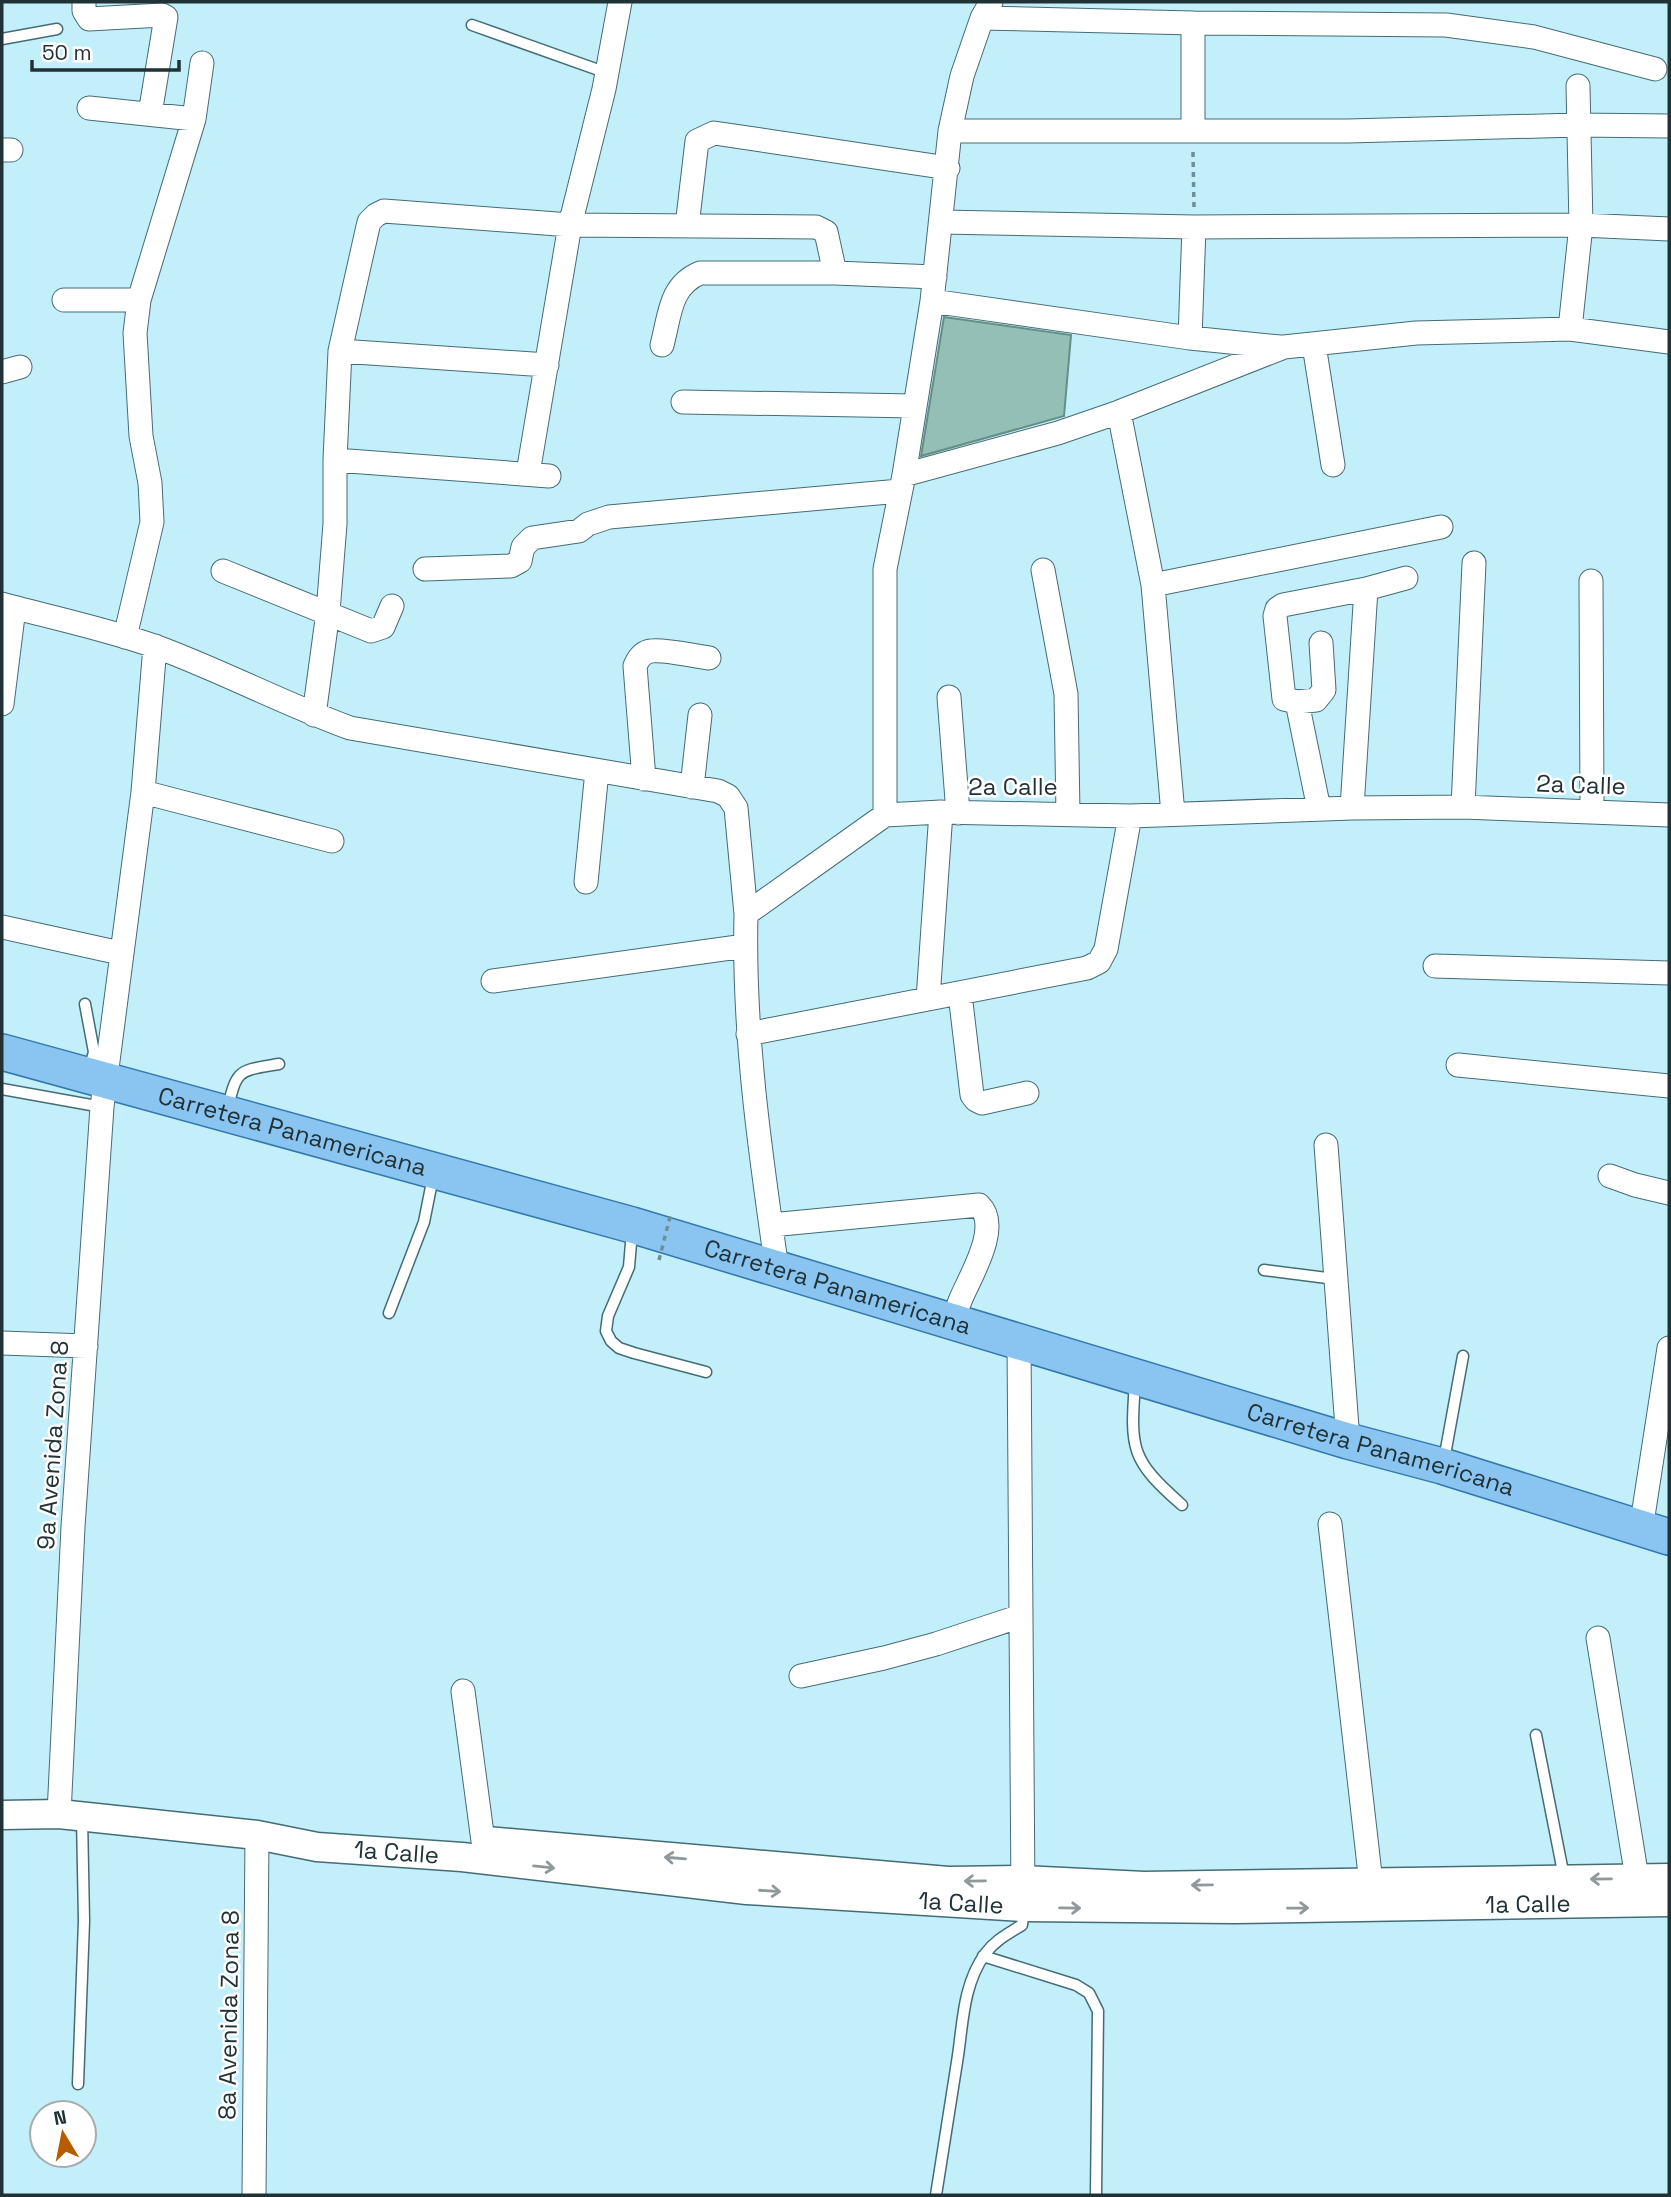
<svg xmlns="http://www.w3.org/2000/svg" width="1671" height="2197" viewBox="0 0 1671 2197" font-family="'Space Grotesk',sans-serif">
	<style>
		.building { fill: #94bfb7; stroke: #658e87; stroke-width: 2 }
		.lines { fill: none; stroke-linecap: round; stroke-linejoin: round }
		.service-casing { stroke: #446c75; stroke-width: 13 }
		.minor-casing { stroke: #446c75; stroke-width: 25 }
		.tertiary-casing { stroke: #446c75; stroke-width: 31 }
		.primary-casing { stroke: #3378aa; stroke-width: 38 }
		.path { stroke: #6f8e95; stroke-width: 3.5; stroke-dasharray: 5 5; stroke-linecap: butt }
		.service { stroke: #fff; stroke-width: 10 }
		.minor { stroke: #fff; stroke-width: 23 }
		.tertiary { stroke: #fff; stroke-width: 28 }
		.primary { stroke: #8ac5f1; stroke-width: 35 }
		.path-bridge { stroke: #6f8e95; stroke-width: 3.5; stroke-dasharray: 5 5; stroke-linecap: butt }
		.oneway { stroke: #90989a }
		.labels { text-anchor: middle; stroke-width: 5; stroke-linejoin: round; paint-order: stroke }
		.street-label { font-size: 24px; fill: #213236; stroke: #fff }
	</style>
	<rect width="100%" height="100%" fill="#c3effa"/>
	<path class="building" d="M944 317 1071 335 1064 416 921 456Z"/>
	<g class="lines">
		<g class="service-casing">
			<path id="service" d="M472 25 607 73
				M2 39 57 29
				M85 1004 94 1052 88 1073
				M2 1089 102 1107
				M227 1111C237 1068 238 1071 279 1064
				M632 1231 629 1267 608 1316 606 1331 611 1341 619 1348 634 1353 706 1372
				M1264 1270 1335 1279
				M389 1313 424 1222 433 1177
				M1135 1383C1130 1450 1131 1460 1182 1505
				M1444 1460 1463 1356
				M1536 1735 1564 1877
				M983 1956 1076 1985 1089 1993 1098 2011 1096 2195
				M78 2084 84 1921 82 1817
				M936 2195C943 2151 950 2107 957 2062 963 2026 962 1986 985 1954 995 1940 1008 1934 1022 1925L1024 1908"/>
		</g>
		<g class="minor-casing">
			<path id="minor" d="M84 2V11L89 19 162 15 166 17 150 114
				M982 18 1193 23V130
				M1193 23 1446 25 1534 37 1655 69
				M89 108 194 119
				M950 131H1348L1577 125 1669 126
				M2 150H11
				M942 222 1194 227 1581 225 1669 229
				M687 226 697 141 714 133 948 168
				M64 300H139
				M932 301 1190 338 1280 347
				M1570 329 1581 225 1578 86
				M1190 338 1194 227
				M662 345C670 316 669 286 700 273H835
				M1314 345 1333 465
				M340 351 547 365
				M2 372 20 367
				M683 402 914 406
				M1119 412 1153 585 1173 814
				M335 460 549 476
				M528 473 570 225 604 89 620 2
				M904 475 1058 433 1119 412 1284 347 1416 333 1570 329 1669 342
				M425 569 511 566 520 561 523 547 532 538 579 531 588 524 609 517 900 491
				M1043 570 1066 694 1068 814
				M223 571 371 631 383 627 392 606
				M1591 581 1592 810
				M1153 585 1441 527
				M2 604C53 618 107 629 157 647 222 671 284 704 350 728L718 791 728 796 736 808 746 914
				M125 637 152 522 150 483 141 436 135 333 139 300 194 119 202 63
				M949 697 958 813
				M1297 702 1316 700 1324 690 1321 643
				M2 704 14 608
				M314 715 328 612 335 524V460L340 351 369 222 376 215 384 211 570 225 816 227 826 232 835 273 935 277
				M644 779 635 666C638 659 642 652 651 651 665 649 693 656 709 658
				M692 787 700 715
				M143 792 332 841
				M1463 807 1474 563
				M1352 808 1366 589 1406 578
				M1319 809 1297 702 1284 699 1275 616 1277 609 1283 605 1366 589
				M885 815V569L904 475 932 301 950 131 962 76 982 18 991 2
				M586 882 597 771
				M2 927 120 953
				M1435 966 1669 973
				M493 981 745 946
				M960 994 972 1095 976 1100 982 1103 1027 1093
				M928 999 941 812
				M748 1034 1087 968 1099 962 1106 949 1130 816
				M1458 1065 1669 1086
				M1326 1145 1348 1441
				M1610 1176 1635 1185 1669 1193
				M771 1225 979 1205C1002 1227 969 1278 960 1301 957 1308 955 1316 953 1323
				M777 1269C760 1151 743 1034 746 914L885 815 941 812 1130 816 1352 808 1463 807 1669 815
				M1019 1342 1023 1897
				M2 1343 86 1346
				M1330 1524 1371 1883
				M1641 1529 1669 1348
				M1598 1638 1637 1878
				M801 1676 884 1658 936 1644 1021 1616
				M463 1691 483 1841
				M59 1814 73 1527 102 1107 143 792 155 646
				M254 2195 257 1835"/>
		</g>
		<g class="tertiary-casing">
			<g id="tertiary">
				<path id="s1" d="M2 1815 59 1814 257 1835 317 1847 462 1857 747 1890 1024 1907 1234 1909 1669 1902"/>
				<path d="M487 1841 948 1881 1023 1880 1144 1886 1669 1878"/>
			</g>
		</g>
		<g class="primary-casing">
			<g id="primary">
				<path id="s2" d="M2 1052 632 1225 1348 1441 1442 1466 1669 1537"/>
			</g>
		</g>
		<path class="path" d="M1193 152 1194 208"/>
		<use href="#service" class="service"/>
		<use href="#minor" class="minor"/>
		<use href="#tertiary" class="tertiary"/>
		<use href="#primary" class="primary"/>
		<path class="path-bridge" d="M659 1260 671 1213"/>
	</g>
	<defs><path id="oneway-shaft" d="M-6 0H5M1.5-3L5.5 0L1.5 3" fill="none" stroke-width="1.6" stroke-linecap="round" stroke-linejoin="round" transform="scale(1.75)"/></defs>
	<g class="oneway">
		<use href="#oneway-shaft" transform="translate(675 1858) rotate(-175)"/>
		<use href="#oneway-shaft" transform="translate(544 1867) rotate(6)"/>
		<use href="#oneway-shaft" transform="translate(1601 1879) rotate(179)"/>
		<use href="#oneway-shaft" transform="translate(975 1881) rotate(179)"/>
		<use href="#oneway-shaft" transform="translate(1202 1885) rotate(179)"/>
		<use href="#oneway-shaft" transform="translate(770 1891) rotate(4)"/>
		<use href="#oneway-shaft" transform="translate(1070 1908) rotate(1)"/>
		<use href="#oneway-shaft" transform="translate(1298 1908) rotate(-1)"/>
	</g>
	<g class="labels">
		<g class="street-label">
			<text transform="translate(1581 785) rotate(2)" y="8">2a Calle</text>
			<text x="1013" y="795">2a Calle</text>
			<text dy="8" stroke="none"><textPath href="#s2" startOffset="301">Carretera Panamericana</textPath></text>
			<text dy="8" stroke="none"><textPath href="#s2" startOffset="868">Carretera Panamericana</textPath></text>
			<text transform="translate(53 1445) rotate(-86)" y="8">9a Avenida Zona 8</text>
			<text dy="8" stroke="none"><textPath href="#s2" startOffset="1435">Carretera Panamericana</textPath></text>
			<text dy="8" stroke="none"><textPath href="#s1" startOffset="397">1a Calle</textPath></text>
			<text dy="8" stroke="none"><textPath href="#s1" startOffset="964">1a Calle</textPath></text>
			<text dy="8" stroke="none"><textPath href="#s1" startOffset="1531">1a Calle</textPath></text>
			<text transform="translate(229 2015) rotate(-89)" y="8">8a Avenida Zona 8</text>
		</g>
	</g>
	<rect width="1671" height="2197" fill="none" stroke="#213236" stroke-width="7"/>
	<g transform="translate(63 2134) rotate(350)"><circle r="33" fill="#ffffff" stroke="#a6adaf" stroke-width="2"/>
	<path d="M0-5L12 26L0 18L-12 26Z" fill="#b85c00"/>
	<text y="-10" font-size="19" font-weight="bold" text-anchor="middle" fill="#213236">N</text>
	</g>
	<path d="M32 60v10h147v-10" fill="none" stroke="#213236" stroke-width="3.5"/>
	<text x="42" y="60" font-size="21" fill="#213236" stroke="#ffffff" stroke-width="5" paint-order="stroke">50 m</text>
</svg>
